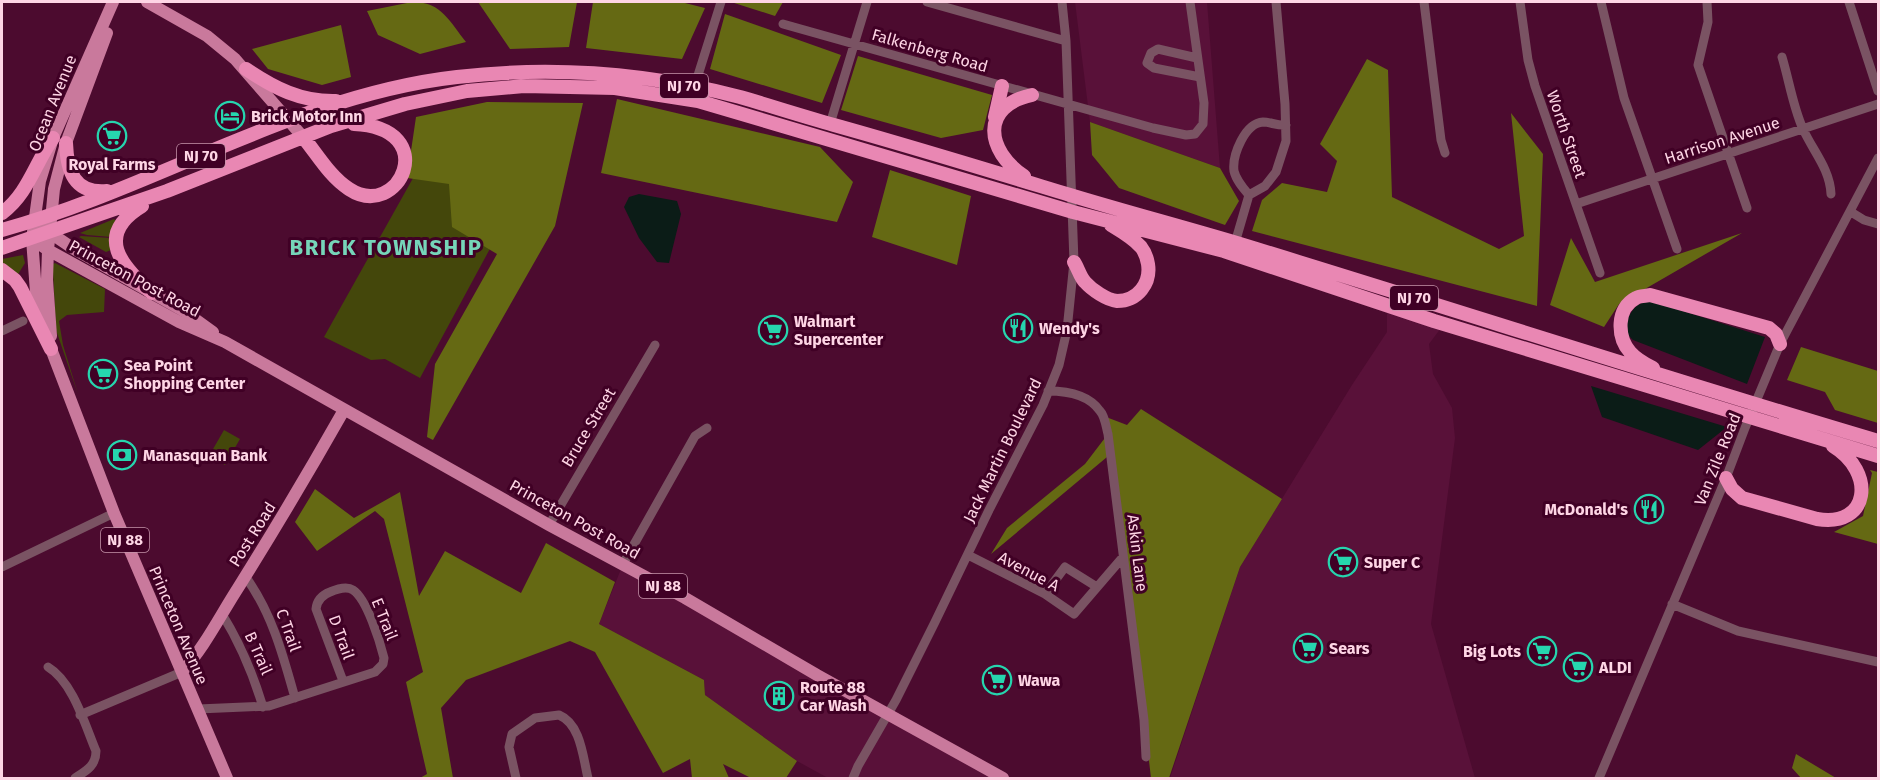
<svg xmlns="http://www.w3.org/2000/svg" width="1880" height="780" viewBox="0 0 1880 780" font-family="'Fira Sans',sans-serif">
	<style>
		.built { fill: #591139 }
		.green { fill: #44470b }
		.forest { fill: #656913 }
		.water { fill: #0b1c17 }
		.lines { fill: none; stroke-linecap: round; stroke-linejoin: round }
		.minor { stroke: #7a5363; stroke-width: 9 }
		.major { stroke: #c9799c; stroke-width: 12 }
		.highway { stroke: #e987b3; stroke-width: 14 }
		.labels { text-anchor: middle; stroke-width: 6; stroke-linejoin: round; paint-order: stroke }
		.shield { fill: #400025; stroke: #c595ab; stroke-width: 1.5 }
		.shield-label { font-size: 15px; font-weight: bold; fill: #fed5e5 }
		.street-label { font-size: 16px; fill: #fed5e5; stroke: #400025 }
		.poi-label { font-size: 16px; font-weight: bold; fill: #fed5e5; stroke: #400025; text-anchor: start }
		.district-label { font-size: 22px; font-weight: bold; letter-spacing: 1.5px; fill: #76d5b9; stroke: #400025 }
	</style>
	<rect width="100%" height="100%" fill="#4c0b2f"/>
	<path class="built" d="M1075 2H1207L1220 168 1090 122Z
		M1387 311 1441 328 1429 344 1433 374 1452 408 1455 438 1431 624 1475 778H1170L1240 567 1352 385 1387 332Z
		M623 564 1003 778H858V767L847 778H828L797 761 705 695 704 680 599 624Z"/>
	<path class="green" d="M417 171 450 179 492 245 420 378 385 359 371 360 324 337Z
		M114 219 117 222 111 237 87 235 80 233Z
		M81 236 111 238V250L106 252 79 237Z
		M23 255 25 263 17 276 3 263 2 259Z
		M55 263 105 289 104 312 67 315 59 321 63 345 78 394 56 330 53 272V264Z
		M224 430 240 439 225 465 209 456Z"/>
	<path class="forest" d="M412 2C441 1 450 22 466 42L420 54 378 35 367 11Z
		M478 2H577L569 47 510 49Z
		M593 2H681L705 8 682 59 586 48Z
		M731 2H783L775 16Z
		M725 14 841 55 822 103 710 69Z
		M341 25 351 77 322 85 268 69 252 49Z
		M858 56 992 95 983 130 941 138 841 110Z
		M1367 59 1388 70 1392 197 1499 249 1524 236 1511 113 1543 154 1537 306 1252 231 1262 200 1282 183 1327 192 1337 161 1320 144Z
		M617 99 820 147 853 182 837 222 601 173Z
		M487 102 583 103 555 226 433 440 427 437 435 364 497 254 452 227 449 184 407 178 416 117Z
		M1090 122 1220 168 1239 201 1225 225 1119 188 1092 155Z
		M890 170 971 196 957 265 872 237Z
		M1742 233 1619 304 1604 327 1550 305 1571 238 1595 282Z
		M1801 347 1878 371V423L1835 410 1825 392 1787 380Z
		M1141 409 1282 499 1240 567 1169 778H1151L1113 452 991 554 1007 528 1085 464 1111 430 1106 417 1127 425Z
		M1870 470 1878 472V544L1834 532 1863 516 1872 473Z
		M315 489 354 518 400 492 419 596 445 551 521 593 546 543 615 582 599 624 704 680 705 695 797 761 786 778H751L723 764 729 778H692L690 759 663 773 595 652 570 641 466 680 441 708 453 778H420L427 774 406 682 423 672 384 519 375 511 317 551 295 522Z
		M1796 754 1836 778H1801L1792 768Z"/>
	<path class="water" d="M639 194 677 201 681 214 669 263 657 262 639 238 624 207 629 197Z
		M1651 301 1765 337 1747 384 1633 340 1628 335 1626 322C1633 309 1635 303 1651 301Z
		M1591 386 1727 427 1698 450 1602 417Z"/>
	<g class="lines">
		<path class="minor" d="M927 2 1066 41
			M1424 2 1441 140 1445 153
			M1520 2 1528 60 1535 86 1600 273
			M1601 2 1624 98 1677 249
			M1707 2 1708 22 1698 65 1747 208
			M1849 2 1878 91
			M783 24 1153 128 1186 135 1195 134 1203 124 1204 103 1190 2
			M1782 57C1789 80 1793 107 1803 129 1813 151 1830 169 1831 194
			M1197 58 1158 49 1151 53 1147 63 1154 68 1200 77
			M694 88 721 2
			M830 124 867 2
			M1249 195C1243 188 1236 180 1234 171 1232 155 1245 123 1263 122 1270 122 1278 126 1286 125
			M1576 204 1878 104
			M1851 212 1864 220 1878 224
			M1235 243 1249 195 1265 186 1276 172 1286 141 1285 104 1276 2
			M2 331 23 321
			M1048 391C1066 391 1089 395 1100 411 1105 416 1106 427 1108 434L1144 720 1146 757
			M549 525 655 345
			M968 555 1045 594 1074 614 1123 557
			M623 564 695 436 707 428
			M2 567 114 513
			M245 576C272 613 283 655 295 698
			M1045 594 1065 567 1097 587
			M1672 604 1738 631 1878 662
			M222 614C240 643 253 674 263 707
			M48 667C73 682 85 725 96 751 96 766 86 771 75 778
			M198 709 269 706 375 672 383 664 384 658C380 642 367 599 353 590 347 586 337 589 330 592 322 595 317 600 316 609L343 681
			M80 715 182 672
			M516 778 509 747 512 734 535 718 559 715C581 724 583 758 588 778
			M853 778 858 766 896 700 935 622 989 510 1043 405 1059 365 1067 330 1074 262 1066 41 1062 2
			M1599 778 1726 478 1745 428 1780 344 1878 158"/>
		<path class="major" d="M113 2 53 138 40 181 32 239 36 292 43 328 114 513 227 778
			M147 2 207 36 235 59 303 137
			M43 228 74 249 184 311 213 332
			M32 239 48 250 179 322 225 342 549 525 685 598 817 675 1003 778
			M51 336 47 280 48 250 54 189 66 143 107 33
			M182 672C204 648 220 616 238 588 275 529 310 470 344 410"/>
		<path class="highway" d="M246 69C274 88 301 102 336 101
			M995 117 1002 86
			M303 137C317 154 330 177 349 189 399 222 443 128 354 124
			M66 143C67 171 74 194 107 191
			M1024 176C986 151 980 106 1032 95
			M142 206C94 235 121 266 152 293
			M2 213C28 194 35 163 53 138
			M2 230C156 188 296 95 457 77 551 66 647 73 740 97 771 106 802 116 834 125 913 147 991 171 1070 195 1126 212 1183 227 1240 244 1453 309 1665 378 1878 441
			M2 248 167 191 331 126 405 104 467 91 524 86 615 88 698 101 1073 212 1224 251 1434 321 1878 456
			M1074 262C1078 268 1080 277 1085 282 1092 290 1107 300 1117 301 1138 301 1151 283 1148 264 1147 258 1145 252 1141 247 1133 238 1121 231 1111 225
			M2 270 15 280 20 287 51 349
			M1653 368C1645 364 1636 359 1630 352 1617 337 1616 308 1636 298 1639 296 1646 296 1650 295L1769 328 1776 334 1780 344
			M1726 478 1732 489 1742 498 1817 519C1870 528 1876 472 1833 446"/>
	</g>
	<defs>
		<g id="hotel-ring" transform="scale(1.5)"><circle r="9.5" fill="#400025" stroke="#26d5ae" stroke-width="1.5"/><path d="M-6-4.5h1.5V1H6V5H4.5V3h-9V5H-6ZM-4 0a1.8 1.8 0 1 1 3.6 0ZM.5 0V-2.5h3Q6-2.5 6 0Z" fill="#26d5ae"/></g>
		<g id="supermarket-ring" transform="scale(1.5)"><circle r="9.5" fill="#400025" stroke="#26d5ae" stroke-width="1.5"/><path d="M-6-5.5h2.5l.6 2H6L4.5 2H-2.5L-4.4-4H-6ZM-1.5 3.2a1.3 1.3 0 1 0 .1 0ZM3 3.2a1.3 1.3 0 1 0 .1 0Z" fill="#26d5ae"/></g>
		<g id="restaurant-ring" transform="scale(1.5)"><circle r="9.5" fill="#400025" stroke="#26d5ae" stroke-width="1.5"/><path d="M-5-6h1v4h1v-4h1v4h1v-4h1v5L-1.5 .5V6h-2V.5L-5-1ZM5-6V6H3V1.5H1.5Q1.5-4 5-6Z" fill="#26d5ae"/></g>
		<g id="bank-ring" transform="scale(1.5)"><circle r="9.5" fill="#400025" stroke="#26d5ae" stroke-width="1.5"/><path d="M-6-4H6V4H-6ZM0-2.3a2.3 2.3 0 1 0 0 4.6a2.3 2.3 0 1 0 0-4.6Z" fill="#26d5ae"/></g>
		<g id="building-ring" transform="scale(1.5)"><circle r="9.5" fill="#400025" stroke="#26d5ae" stroke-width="1.5"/><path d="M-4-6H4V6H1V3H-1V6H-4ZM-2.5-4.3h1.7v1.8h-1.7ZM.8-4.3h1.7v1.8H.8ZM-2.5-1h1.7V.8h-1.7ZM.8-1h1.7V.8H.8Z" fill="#26d5ae"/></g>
	</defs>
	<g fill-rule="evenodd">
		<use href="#hotel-ring" x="230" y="116"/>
		<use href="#supermarket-ring" x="112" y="136"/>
		<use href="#restaurant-ring" x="1018" y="328"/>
		<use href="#supermarket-ring" x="773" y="330"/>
		<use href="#supermarket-ring" x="103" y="374"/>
		<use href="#bank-ring" x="122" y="455"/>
		<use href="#restaurant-ring" x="1649" y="509"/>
		<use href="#supermarket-ring" x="1343" y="562"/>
		<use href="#supermarket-ring" x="1308" y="648"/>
		<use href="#supermarket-ring" x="1542" y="651"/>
		<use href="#supermarket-ring" x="1578" y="667"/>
		<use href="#supermarket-ring" x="997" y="680"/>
		<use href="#building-ring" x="779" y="696"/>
	</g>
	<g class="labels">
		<g class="shield">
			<rect x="660" y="74" width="48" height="24" rx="4.5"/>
			<rect x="177" y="144" width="48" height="24" rx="4.5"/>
			<rect x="1390" y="286" width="48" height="24" rx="4.5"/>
			<rect x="101" y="528" width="48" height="24" rx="4.5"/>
			<rect x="639" y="574" width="48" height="24" rx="4.5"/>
		</g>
		<g class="shield-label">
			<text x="684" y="91">NJ 70</text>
			<text x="201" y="161">NJ 70</text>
			<text x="1414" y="303">NJ 70</text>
			<text x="125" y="545">NJ 88</text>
			<text x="663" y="591">NJ 88</text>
		</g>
		<g class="street-label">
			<text transform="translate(930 50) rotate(16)" y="6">Falkenberg Road</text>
			<text transform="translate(52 103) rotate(-68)" y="6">Ocean Avenue</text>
			<text transform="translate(1567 134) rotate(71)" y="6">Worth Street</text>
			<text transform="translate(1722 140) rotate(-18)" y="6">Harrison Avenue</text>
			<text transform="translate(135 278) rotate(28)" y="6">Princeton Post Road</text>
			<text transform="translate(588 427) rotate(-59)" y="6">Bruce Street</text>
			<text transform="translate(1002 450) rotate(-64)" y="6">Jack Martin Boulevard</text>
			<text transform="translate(1717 459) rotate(-68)" y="6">Van Zile Road</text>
			<text transform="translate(575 519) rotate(29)" y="6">Princeton Post Road</text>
			<text transform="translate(252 534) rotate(-58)" y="6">Post Road</text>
			<text transform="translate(1138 553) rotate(83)" y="6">Askin Lane</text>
			<text transform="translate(1029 571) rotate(28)" y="6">Avenue A</text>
			<text transform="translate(385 619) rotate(68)" y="6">E Trail</text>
			<text transform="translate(179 625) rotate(67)" y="6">Princeton Avenue</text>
			<text transform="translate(289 630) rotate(70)" y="6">C Trail</text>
			<text transform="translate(342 637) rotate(70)" y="6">D Trail</text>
			<text transform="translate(259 653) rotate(66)" y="6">B Trail</text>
		</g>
		<g class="poi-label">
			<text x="251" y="122">Brick Motor Inn</text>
			<text x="112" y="170" text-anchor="middle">Royal Farms</text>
			<text x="794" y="327">Walmart<tspan x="794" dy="18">Supercenter</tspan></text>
			<text x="1039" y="334">Wendy's</text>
			<text x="124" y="371">Sea Point<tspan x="124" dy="18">Shopping Center</tspan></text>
			<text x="143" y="461">Manasquan Bank</text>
			<text x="1628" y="515" text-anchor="end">McDonald's</text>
			<text x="1364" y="568">Super C</text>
			<text x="1329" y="654">Sears</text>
			<text x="1521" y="657" text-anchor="end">Big Lots</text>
			<text x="1599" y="673">ALDI</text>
			<text x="1018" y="686">Wawa</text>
			<text x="800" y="693">Route 88<tspan x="800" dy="18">Car Wash</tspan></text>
		</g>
		<g class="district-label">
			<text x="386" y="255">BRICK TOWNSHIP</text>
		</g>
	</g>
	<rect width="1880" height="780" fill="none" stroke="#fed5e5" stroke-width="6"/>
</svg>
